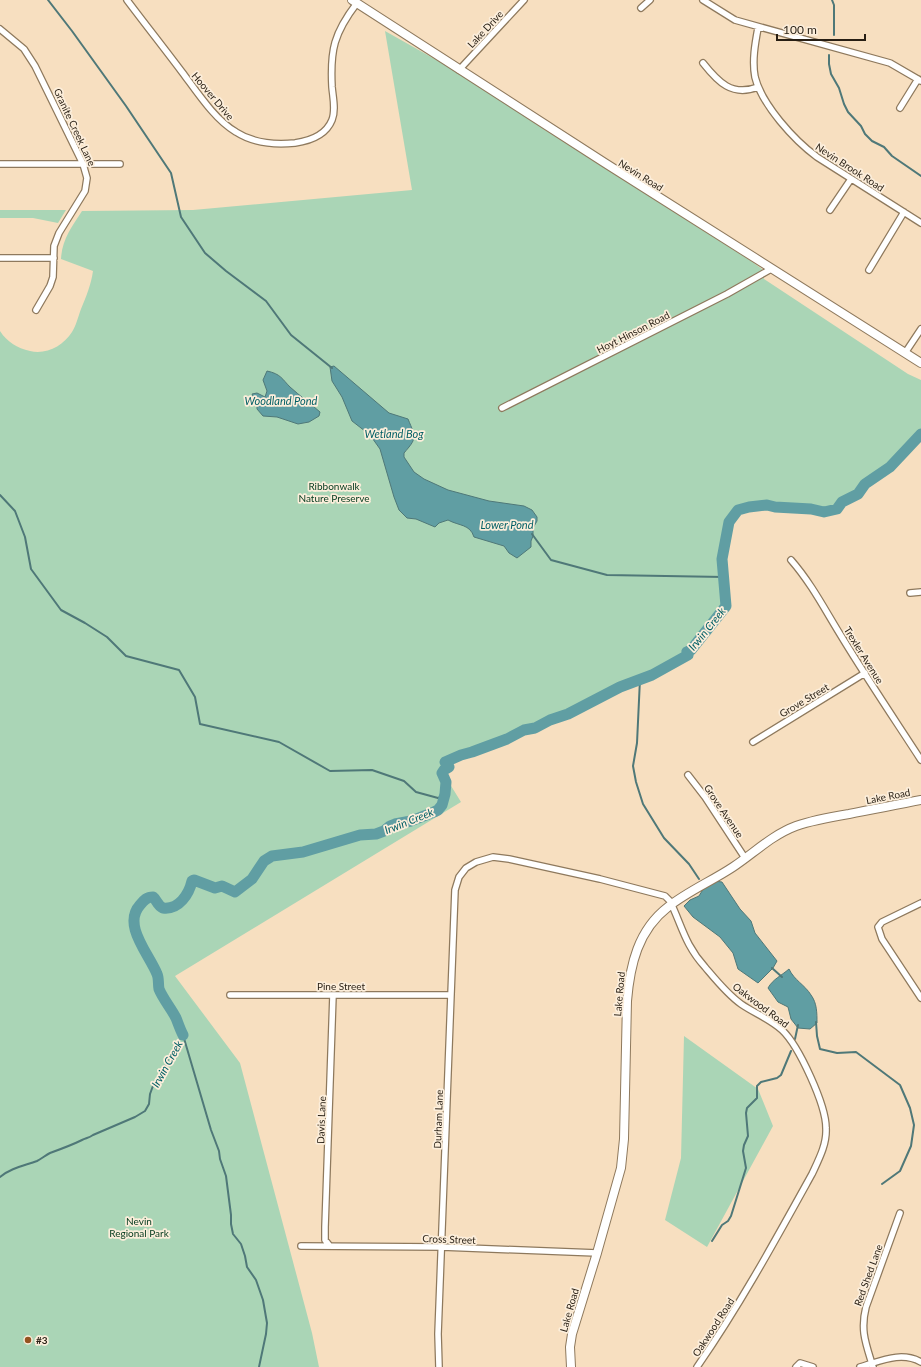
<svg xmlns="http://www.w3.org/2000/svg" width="921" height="1367" viewBox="0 0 921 1367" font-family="Lato,sans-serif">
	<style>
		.green { fill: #aad5b6 }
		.water { fill: #609ea3; stroke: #4f7878 }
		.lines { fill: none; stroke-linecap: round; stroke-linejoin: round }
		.stream { stroke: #4f7878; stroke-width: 2 }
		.river { stroke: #609ea3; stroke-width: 11 }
		.street-casing { stroke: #8e795d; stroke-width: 8 }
		.secondary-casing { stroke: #8e795d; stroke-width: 10 }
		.street { stroke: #fff; stroke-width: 5.5 }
		.secondary { stroke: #fff; stroke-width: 8 }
		.poi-dot { fill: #955320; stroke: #fceedb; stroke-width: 1.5 }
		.labels { text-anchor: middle; stroke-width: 3.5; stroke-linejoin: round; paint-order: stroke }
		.street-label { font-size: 10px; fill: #271e13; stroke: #fceedb }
		.park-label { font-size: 10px; fill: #00391c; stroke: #fceedb }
		.poi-label { font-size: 10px; font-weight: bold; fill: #271e13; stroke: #fceedb; text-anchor: start }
		.water-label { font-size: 11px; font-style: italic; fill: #005e65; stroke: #fceedb }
	</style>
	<rect width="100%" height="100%" fill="#f7dfc0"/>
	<path class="green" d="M385 31 456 71 545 130 751 261 762 269 764 279 908 374 921 380V434L890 467 865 484 858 494 842 502 837 509C823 513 812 509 798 508 780 508 757 502 740 509 729 515 722 548 722 560 721 574 725 591 726 606L691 650 687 652 688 655 652 675 620 687 568 714 550 720 535 728 524 730 507 739 472 752 461 755 445 762 440 768 461 802 175 976 240 1063 312 1333 319 1367H0V331C7 342 17 348 30 351 46 355 63 346 72 332 76 326 78 317 81 309 86 297 91 285 93 271L61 259C62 239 72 227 82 211L193 210 412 190Z
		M0 210H66L58 223 33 218H0Z
		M684 1036 758 1089 773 1126 707 1247 665 1220 681 1158Z"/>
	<path class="water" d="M334 366 389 413 408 419C416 438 417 438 404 453V457L414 472 424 479 448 490 489 501 524 506 532 510 537 517V521L533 528V536L531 541V547L517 558 509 553 504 546 474 537C470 524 459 526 448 520L439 523 435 527 416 519 407 518 399 510 394 497 380 449 370 435 352 421 342 397 332 381 330 367Z
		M267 371C281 374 282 379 290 387 300 396 311 404 320 412L319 416 309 422 298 424 277 417 263 416 257 409V404L252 394 257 393 265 397 267 391 263 380Z
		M714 881 722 882 740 909 751 921 755 933 777 961 773 968 758 983 738 969 733 953 720 937 693 917 684 906 690 900 699 896 705 886Z
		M789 969C794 980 805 985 811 995 817 1003 817 1013 817 1023L810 1029 798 1028 791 1019 788 1007 778 1002 768 988C773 979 781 976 789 969Z"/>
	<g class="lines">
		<path class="stream" d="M48 0 72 31 126 106 171 173 181 217 205 253 226 271 266 301 291 335 332 368
			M832 0 834 5V35
			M829 55V64L831 74 839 88 844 104 848 112 861 126 865 134 872 141 884 147 892 156 921 176
			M0 495 15 511 25 537 31 569 61 610 85 623 107 637 126 656 179 670 195 697 200 724 279 742 330 771 372 770 404 781 416 792 438 798 445 794
			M532 534 551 560 607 575 724 577
			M640 679 637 743 633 766 636 782 643 804 664 838 689 864 699 879
			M772 968 782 977
			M816 1022 817 1036 820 1049 837 1053 856 1052 900 1085 910 1108 914 1125 911 1146 900 1171 882 1184
			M183 1035 211 1130 219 1151 220 1159 226 1176 231 1215V1224L233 1234 241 1244 245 1256 247 1267 256 1280 263 1300 267 1323 266 1334 259 1367
			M795 1039 798 1025
			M0 1177C11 1168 23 1166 37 1161 41 1159 46 1155 50 1153 61 1149 72 1145 82 1140 86 1138 89 1138 93 1135L135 1117 145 1111 149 1104 150 1094 154 1083 163 1073 169 1056 178 1047 179 1040 183 1035
			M712 1241 722 1225 728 1221 731 1216 746 1168 743 1151 744 1145 748 1136 746 1113 747 1108 757 1098V1086L761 1082 777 1078 781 1075 791 1051"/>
		<path class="river" d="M183 1035C180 1029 178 1023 176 1018 171 1008 163 999 159 989 158 984 159 978 157 974 149 954 122 925 140 905 144 900 147 897 153 897 157 900 157 905 163 908 179 910 189 894 192 881L194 880 215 888 222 886 235 892 252 879 264 861 272 856 303 852 360 835 376 834 384 831 390 826 395 824 411 821 434 812 438 810 442 805 445 794 446 782 442 773 444 770 449 767 445 762 461 755 472 752 507 739 524 730 535 728 550 720 568 714 620 687 652 675 688 655 687 652 691 650 726 606 722 559 729 522 738 510 749 507 767 505 775 507 811 509 824 512 837 509 842 502 858 494 865 484 890 467 921 434"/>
		<g class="street-casing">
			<path id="street" d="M127 0C145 24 164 48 182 72 197 92 215 120 236 132 253 143 275 145 295 143 309 141 326 135 332 120 336 110 333 98 332 87 330 50 334 33 357 3
				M703 0 735 20 890 63 921 81
				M641 8 650 0
				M758 28C755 44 752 61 755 77 762 105 794 140 817 157L921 223
				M0 29 24 49 35 66 83 164 87 178 85 191 59 233 54 246 53 277 50 286 36 310
				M703 63C718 82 732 97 758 87
				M459 70 524 0
				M900 108 918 79
				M0 164H120
				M830 210 851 179
				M0 258H54
				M869 270 904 212
				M905 353 921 329
				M502 408 727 294 771 269
				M791 560C812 584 826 612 843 639 868 680 895 720 921 760
				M910 593 921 592
				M753 742 865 673
				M688 775 705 797 745 858
				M921 903 882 922 878 927 882 939 921 998
				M230 995H451
				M329 1245 325 1240V1227L333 995
				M301 1246 442 1247 597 1253
				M439 1367 438 1334 455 890 459 877 466 868 476 862 493 857 509 859 600 879 665 896 670 901C682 926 685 945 705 967 716 980 727 994 741 1004 754 1013 770 1019 782 1030 799 1046 826 1105 826 1128 827 1144 819 1159 812 1174 776 1239 740 1305 697 1367
				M796 1367 800 1363 813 1367
				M860 1367C881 1361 901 1351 921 1362
				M873 1367C866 1344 860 1331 866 1307L900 1213"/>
		</g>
		<g class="secondary-casing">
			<path id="secondary" d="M352 0 605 163 921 363
				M571 1367 570 1347 572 1334 597 1253 621 1168 624 1139 627 1001C630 965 638 930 668 907 688 891 712 881 733 867 754 853 772 835 796 826 813 820 831 817 849 814 873 809 897 805 921 800"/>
		</g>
		<use href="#street" class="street"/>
		<use href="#secondary" class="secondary"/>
	</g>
	<circle class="poi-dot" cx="28" cy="1340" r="4"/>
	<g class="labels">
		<g class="street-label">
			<text transform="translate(485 29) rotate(-47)" y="4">Lake Drive</text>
			<text transform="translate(213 96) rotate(50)" y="4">Hoover Drive</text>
			<text transform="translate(75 127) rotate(65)" y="4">Granite Creek Lane</text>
			<text transform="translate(850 167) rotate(33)" y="4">Nevin Brook Road</text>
			<text transform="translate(641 175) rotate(32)" y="4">Nevin Road</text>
			<text transform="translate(633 332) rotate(-27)" y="4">Hoyt Hinson Road</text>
			<text transform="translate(864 655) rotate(58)" y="4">Trexler Avenue</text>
			<text transform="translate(804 700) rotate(-31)" y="4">Grove Street</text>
			<text transform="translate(888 796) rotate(-11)" y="4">Lake Road</text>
			<text transform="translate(724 811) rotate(56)" y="4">Grove Avenue</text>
			<text x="341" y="990">Pine Street</text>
			<text transform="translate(619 994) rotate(-85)" y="4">Lake Road</text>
			<text transform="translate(761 1005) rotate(37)" y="4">Oakwood Road</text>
			<text transform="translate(438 1119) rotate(-88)" y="4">Durham Lane</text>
			<text transform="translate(321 1120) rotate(-88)" y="4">Davis Lane</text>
			<text transform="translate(449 1239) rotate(2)" y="4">Cross Street</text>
			<text transform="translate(868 1275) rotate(-70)" y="4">Red Shed Lane</text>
			<text transform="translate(569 1310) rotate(-74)" y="4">Lake Road</text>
			<text transform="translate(713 1327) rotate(-57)" y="4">Oakwood Road</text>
		</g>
		<g class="park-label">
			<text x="334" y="490">Ribbonwalk<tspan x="334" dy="12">Nature Preserve</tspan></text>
			<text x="139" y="1225">Nevin<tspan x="139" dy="12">Regional Park</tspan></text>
		</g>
		<g class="poi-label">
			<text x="36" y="1344">#3</text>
		</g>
		<g class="water-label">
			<text x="281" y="405">Woodland Pond</text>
			<text x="394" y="438">Wetland Bog</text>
			<text x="507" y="529">Lower Pond</text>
			<text transform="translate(707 629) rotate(-51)" y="4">Irwin Creek</text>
			<text transform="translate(409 821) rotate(-22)" y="4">Irwin Creek</text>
			<text transform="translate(167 1064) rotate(-61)" y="4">Irwin Creek</text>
		</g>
	</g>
	<path d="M777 34v6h88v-6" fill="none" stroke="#271e13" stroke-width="2"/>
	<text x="783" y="34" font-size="12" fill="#271e13" stroke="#fceedb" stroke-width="3" paint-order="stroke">100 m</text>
</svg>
